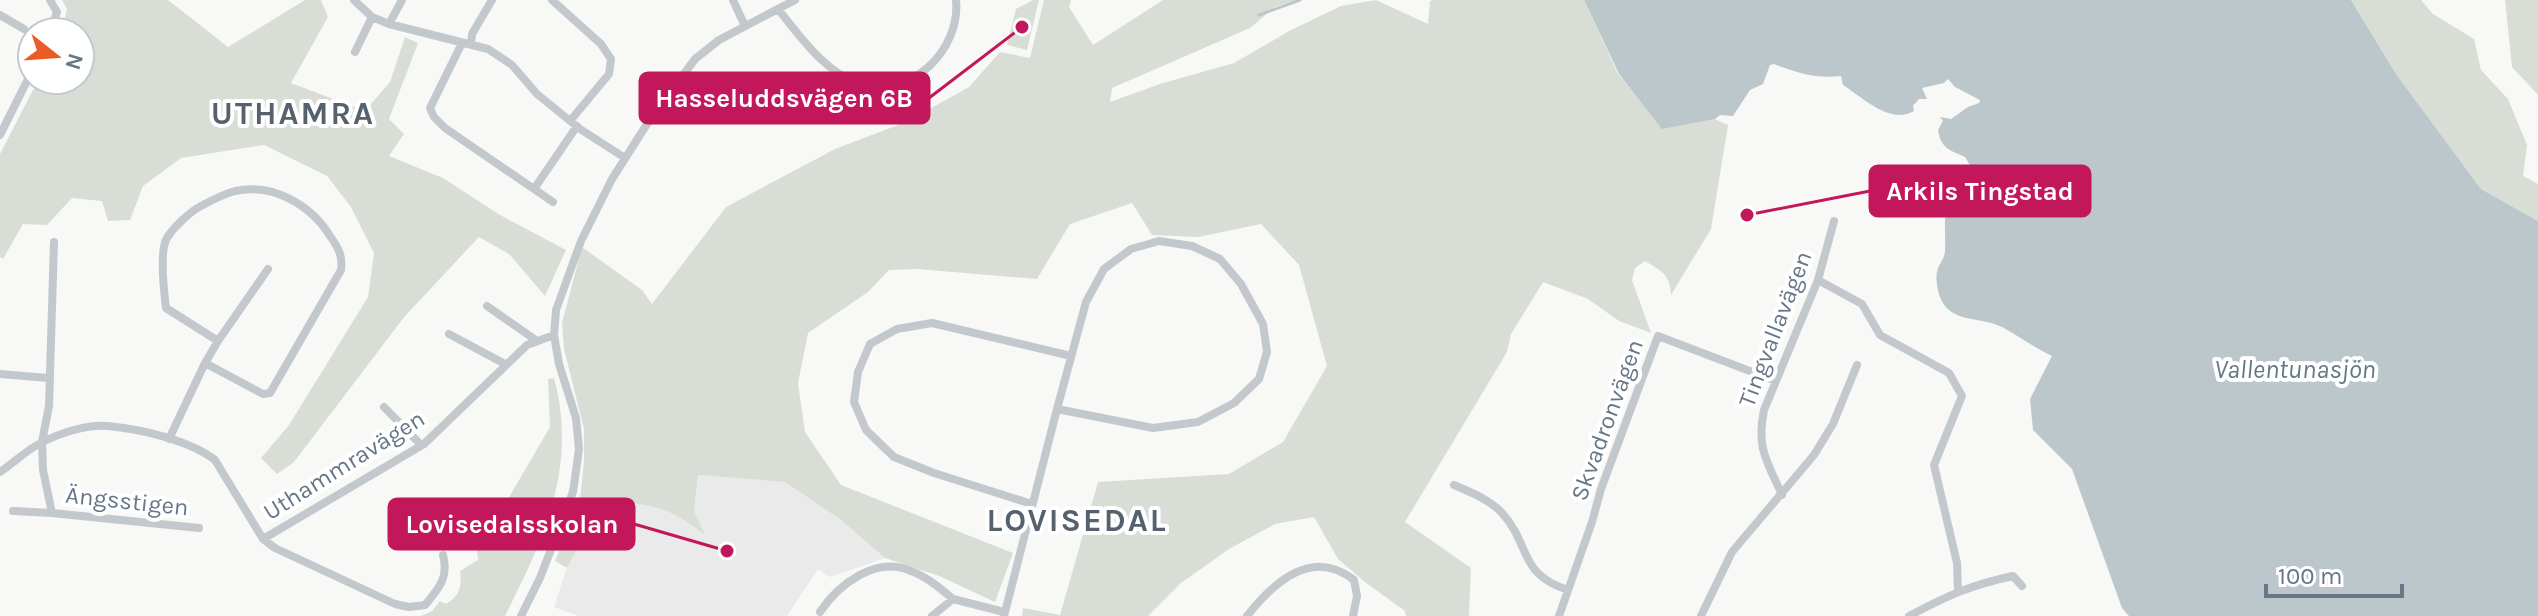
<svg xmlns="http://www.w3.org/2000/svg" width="2538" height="616" viewBox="0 0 2538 616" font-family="Karla,sans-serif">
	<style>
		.built { fill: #e9eae9 }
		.green { fill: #d8ded5 }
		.water { fill: #bcc7cc }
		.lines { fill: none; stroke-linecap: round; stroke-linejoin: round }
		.stream { stroke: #bcc7cc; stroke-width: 3 }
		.street { stroke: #c3c8cc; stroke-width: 8 }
		.labels { text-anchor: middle; stroke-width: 8; stroke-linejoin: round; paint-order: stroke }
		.street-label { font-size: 24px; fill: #678; stroke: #fff }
		.water-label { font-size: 26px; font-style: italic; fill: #637983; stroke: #fff }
		.district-label { font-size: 32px; font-weight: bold; letter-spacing: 2px; fill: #55616d; stroke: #fff }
		.leader { fill: none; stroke: #c2185b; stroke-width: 3 }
		.callout-dot { fill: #c2185b; stroke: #fff; stroke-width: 3 }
		.callout { fill: #c2185b; stroke: #c2185b; stroke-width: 3 }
		.callout-label { font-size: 26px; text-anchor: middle; font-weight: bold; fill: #fff }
	</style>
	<rect width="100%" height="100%" fill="#f8f9f6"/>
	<path class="built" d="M698 475 785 482 841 520 885 558 830 577 818 569 787 616H579L554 607 567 568 579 545 628 503 656 505 682 518 704 534 694 512Z"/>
	<path class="green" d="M62 0H168L228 47 305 0H321L328 17 291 83 365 111 390 82 405 37 418 43 389 119 404 134 389 156 443 178 500 215 566 250 545 296 509 254 479 237 405 316 294 462 277 474 261 458 289 425 368 297 374 253 351 207 327 176 264 145 181 158 143 186 130 220 108 221 102 201 72 198 47 225 23 224 3 259 0 257V154L38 80H80V32H62L67 9Z
		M1033 0H1039L1027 50 1007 45 1016 9Z
		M1044 0H1071L1069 7 1093 45 1163 0H1296L1275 7 1250 28 1112 88 1110 102 1160 84 1234 63 1291 30 1341 6 1376 0 1428 24 1430 1 1434 0H1584L1618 74 1664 128 1715 119 1728 125 1711 229 1671 295C1670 275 1662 271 1645 261L1635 268 1632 280 1651 333 1619 321 1588 299 1543 282 1511 334 1507 352 1405 522 1471 568 1469 616H1406L1405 611 1365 582 1338 559 1314 517 1275 524 1229 549 1181 583 1148 616H1022L1023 608 1060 615 1098 482 1229 474 1283 442 1327 366 1299 265 1261 224 1198 237 1152 235 1132 203 1070 224 1037 279 917 269 889 270 868 292 808 333 798 383 805 432 841 485 1013 553 995 602 939 576 885 558 841 520 785 482 698 475 694 512 705 535C677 514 664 506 628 503L579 545 567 568 555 561 580 500 584 461V429L564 349 562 323 582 247 642 290 652 304 726 207 835 149 906 122 969 87 1000 52 1030 58Z
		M2351 0H2421L2433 14 2474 39 2481 70 2508 99 2527 145 2523 176 2538 184V221L2481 189 2396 74Z
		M2505 0H2538V95L2512 67Z
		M554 378C578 466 544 539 505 616H421L432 611 440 601 446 604C460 596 462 586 460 571L478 560 477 551 480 534 498 516 550 427 548 379Z"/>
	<path class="water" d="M1584 0H2351L2396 74 2481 189 2538 221V616H2129L2122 608 2072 469 2033 430 2030 399 2052 356C2035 348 2020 337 2004 328 1978 314 1943 327 1937 285 1934 264 1944 264 1945 251 1946 231 1941 195 1957 179 1962 175 1967 173 1971 167L1965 157C1950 150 1941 149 1938 130L1943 121 1940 117 1951 119 1968 107 1979 103 1980 100 1955 87 1948 79 1944 83 1922 88 1927 99H1919L1913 106 1914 111C1890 125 1863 98 1843 85L1841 76C1816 79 1798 73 1774 64L1770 65 1763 84 1750 90 1733 116 1720 115 1715 119 1662 129 1619 74Z"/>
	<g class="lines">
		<path class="stream" d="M1259 15 1300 0"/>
		<path class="street" d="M50 0 57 12 50 32
			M354 0 372 17 389 24 488 49 512 65 537 94 580 129 625 158
			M552 0 601 44 611 59 609 74 570 121
			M733 0 745 26
			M778 9C800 36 825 73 860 84 910 100 961 50 956 0
			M0 15 24 29
			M389 24 402 0
			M462 43 430 108 434 117 445 128 553 202
			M471 45 472 34 492 0
			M355 52 372 17
			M0 135 32 71
			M534 189 577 126
			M54 242 49 406 42 442 43 470 52 513 199 528
			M1818 280 1862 304 1880 335 1949 373 1962 396 1934 465 1957 563 1958 590
			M487 306 537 341
			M449 334 505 364
			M218 341 205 363 263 394 270 393 341 270C343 256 338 247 330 236 311 205 273 183 235 191 224 194 212 200 201 206 191 211 171 229 166 240 160 254 164 292 166 308L218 341 268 269
			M0 374 48 378
			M384 407 421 445
			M169 439 205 363
			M0 472C14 463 26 450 41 443 59 433 88 424 108 426 140 429 189 440 215 460L263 539 275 548 395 604 409 607 425 605C439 588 449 578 443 555
			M1454 485C1470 492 1489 499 1502 513 1531 545 1518 574 1568 590
			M1782 495C1767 461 1756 448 1764 410L1818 280 1834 221
			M1032 504 934 473 894 457 866 430 854 402 858 372 870 344 897 329 932 323 1071 356
			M13 511 52 513
			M263 539 424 444 527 345 554 335
			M820 612C838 585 876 555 911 571 927 577 940 588 953 599
			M521 616 540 578 573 492 579 449 576 418 559 364 554 335 556 310 581 241 612 179 647 124 695 59 719 40 795 0
			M932 616 953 599 1004 612
			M1004 616 1057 409 1086 302 1104 269 1131 249 1159 241 1192 246 1220 259 1241 284 1263 324 1267 352 1259 379 1234 403 1198 422 1153 428 1057 409
			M1247 616C1274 582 1312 547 1354 580L1357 596 1353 616
			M1559 616 1592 522 1601 489 1658 336 1776 381
			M1701 616 1732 552 1814 455 1833 424 1857 365
			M1909 616C1947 596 1970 585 2013 576L2022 586"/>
	</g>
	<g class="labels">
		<g class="street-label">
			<text transform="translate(1775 329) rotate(-69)" y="8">Tingvallavägen</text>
			<text transform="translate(1607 420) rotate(-70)" y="8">Skvadronvägen</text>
			<text transform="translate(344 465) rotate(-32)" y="8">Uthammravägen</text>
			<text transform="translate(127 501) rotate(6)" y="8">Ängsstigen</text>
		</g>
		<g class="water-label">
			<text x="2295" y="378">Vallentunasjön</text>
		</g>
		<g class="district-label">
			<text x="293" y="124">UTHAMRA</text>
			<text x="1077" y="531">LOVISEDAL</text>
		</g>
	</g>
	<path class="leader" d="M1022 27L929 98M1747 215L1870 191M727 551L634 524"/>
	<g class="callout-dot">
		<circle cx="1022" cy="27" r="8"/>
		<circle cx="1747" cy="215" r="8"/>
		<circle cx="727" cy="551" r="8"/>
	</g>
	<g class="callout">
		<rect x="640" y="73" width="289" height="50" rx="8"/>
		<rect x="1870" y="166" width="220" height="50" rx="8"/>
		<rect x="389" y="499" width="245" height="50" rx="8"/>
	</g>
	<g class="callout-label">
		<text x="784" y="107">Hasseluddsvägen 6B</text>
		<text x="1980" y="200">Arkils Tingstad</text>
		<text x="512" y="533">Lovisedalsskolan</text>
	</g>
	<g transform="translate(56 56) rotate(107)"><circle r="38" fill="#ffffff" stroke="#c2c9cf" stroke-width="2"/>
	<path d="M0-6L14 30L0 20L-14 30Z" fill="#ea5b25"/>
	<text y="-12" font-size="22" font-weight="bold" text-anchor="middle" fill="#667788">N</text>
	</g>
	<path d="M2266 584v12h136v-12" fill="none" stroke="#667788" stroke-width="4"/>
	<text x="2278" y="584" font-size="24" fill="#667788" stroke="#ffffff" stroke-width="6" paint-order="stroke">100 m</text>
</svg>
